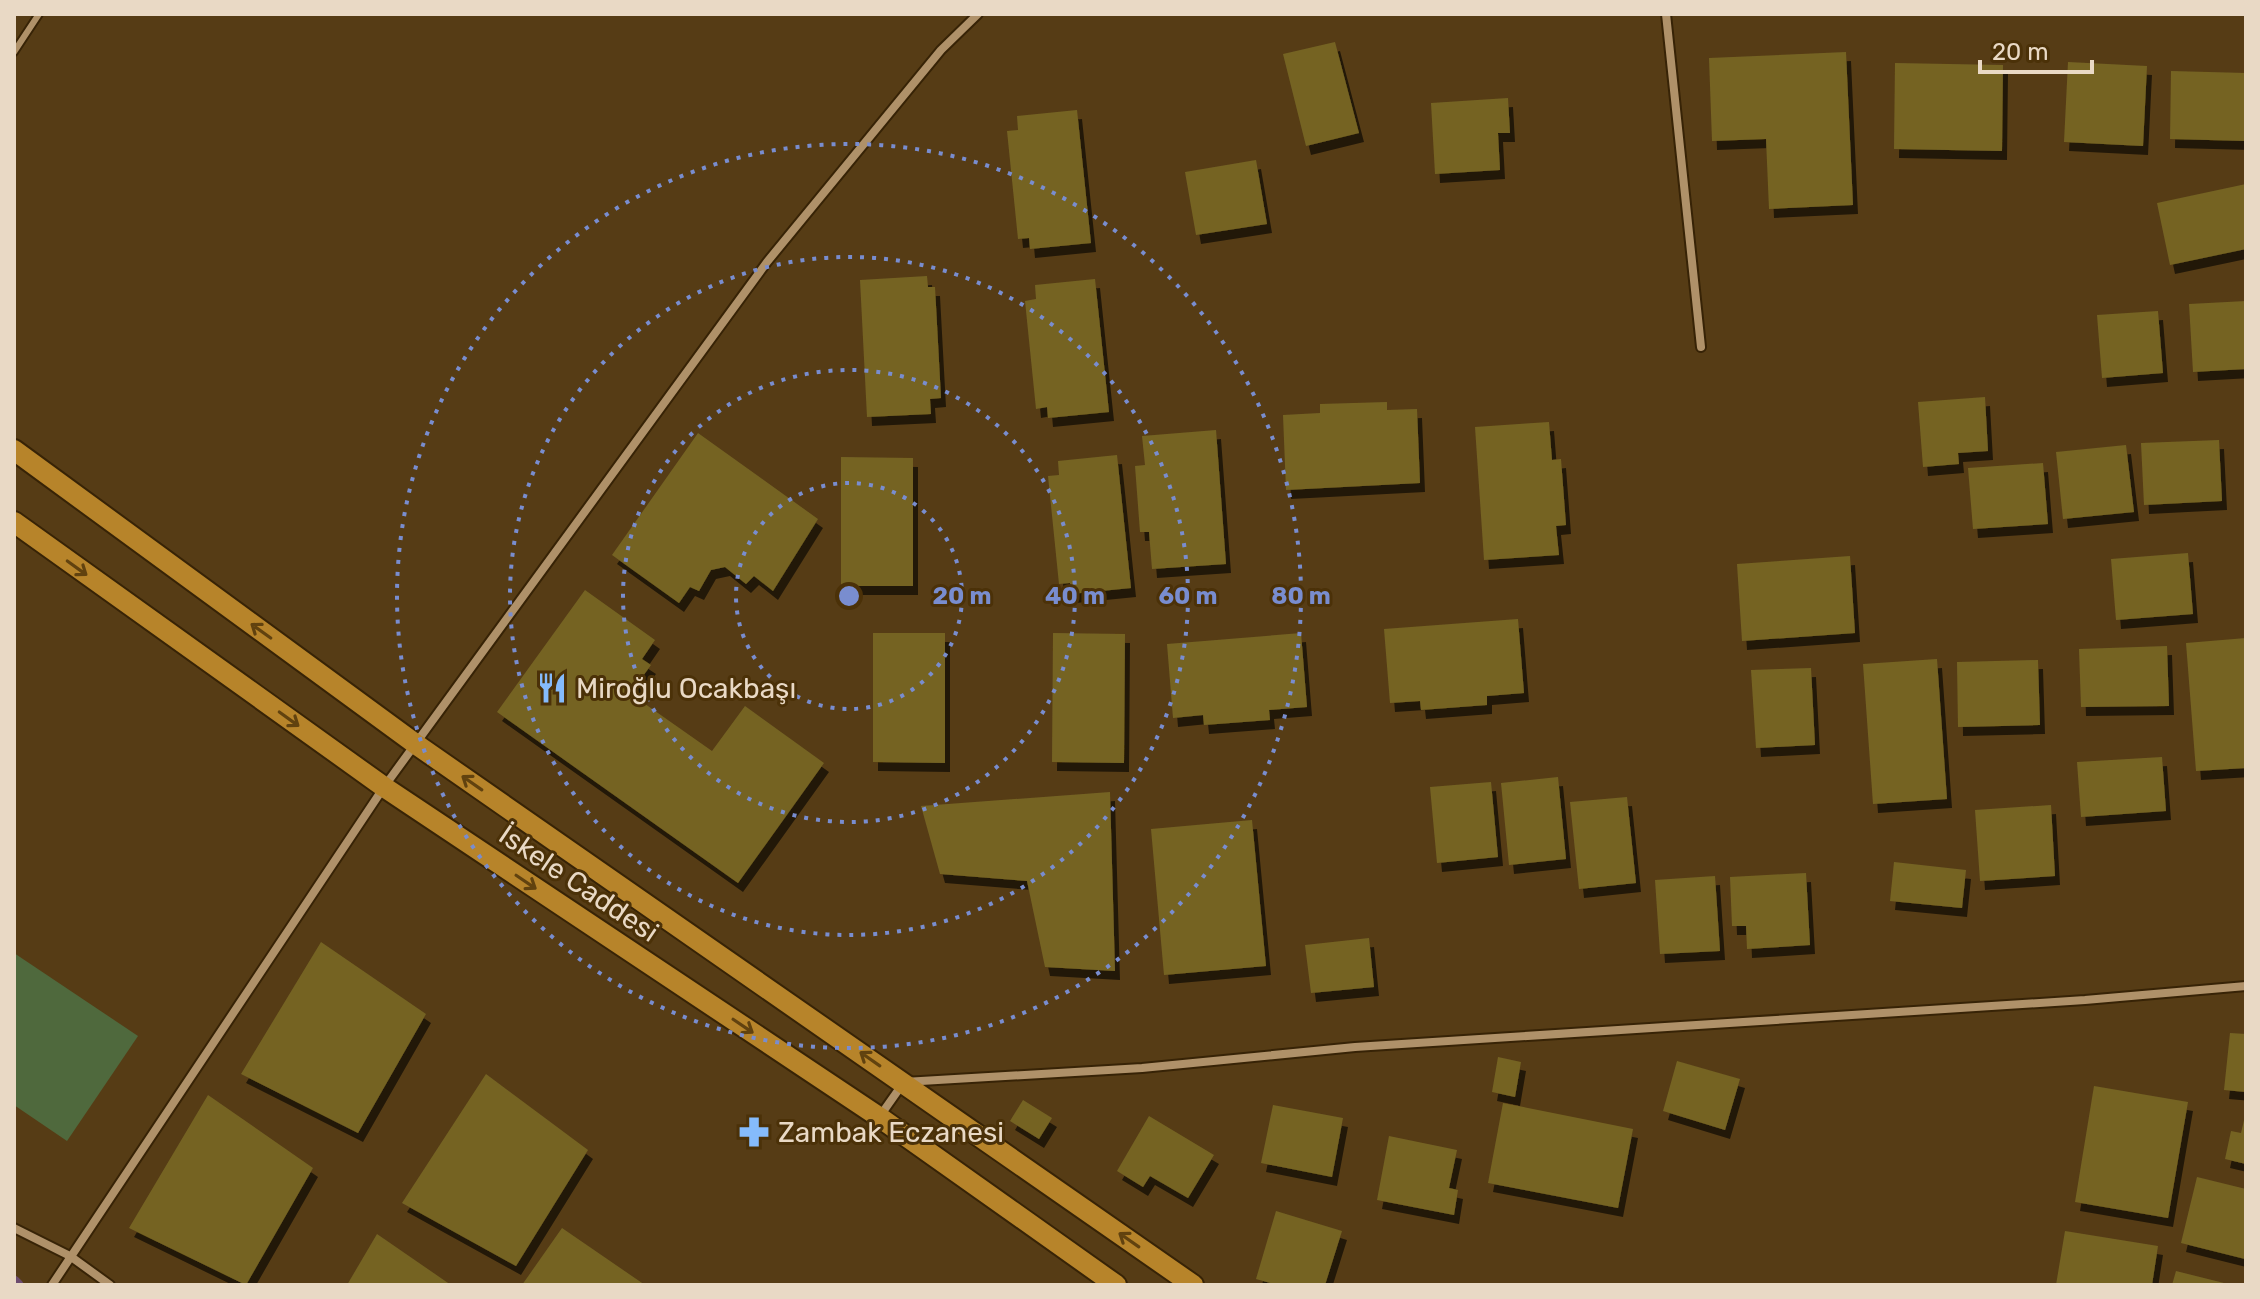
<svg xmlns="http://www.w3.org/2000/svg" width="2260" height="1299" viewBox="0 0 2260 1299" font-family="Rubik,sans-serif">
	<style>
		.green { fill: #4f693d }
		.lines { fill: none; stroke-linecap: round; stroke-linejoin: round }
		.stream { stroke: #6c4b6e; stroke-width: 11 }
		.building { fill: #746324; filter: url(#shadow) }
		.lane-casing { stroke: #372306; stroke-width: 10 }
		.street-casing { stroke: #372306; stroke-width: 12 }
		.primary-casing { stroke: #372306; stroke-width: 24 }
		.lane { stroke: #af9169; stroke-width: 6 }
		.street { stroke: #af9169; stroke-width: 8 }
		.primary { stroke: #b7842a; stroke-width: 20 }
		.oneway { stroke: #61420f }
		.ring { fill: none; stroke: #798dcf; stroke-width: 4; stroke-dasharray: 4 8 }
		.labels { text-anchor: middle; stroke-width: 6; stroke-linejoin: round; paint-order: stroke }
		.poi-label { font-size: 28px; fill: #e9d9c5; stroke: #4b3108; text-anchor: start }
		.street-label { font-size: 28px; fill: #e9d9c5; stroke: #4b3108 }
		.centre { fill: #798dcf; stroke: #4b3108; stroke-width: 4 }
		.ring-label { font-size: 24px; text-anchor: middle; font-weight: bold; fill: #798dcf; stroke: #4b3108; stroke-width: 6; stroke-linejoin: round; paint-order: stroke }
	</style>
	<defs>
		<filter id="shadow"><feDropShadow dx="5" dy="9" stdDeviation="0" flood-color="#0009"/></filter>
	</defs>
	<rect width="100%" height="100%" fill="#563c15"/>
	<path class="green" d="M14 953 138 1036 67 1141 14 1105Z"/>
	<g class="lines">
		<path class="stream" d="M14 1281 18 1285"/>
	</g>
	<path class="building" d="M1335 42 1359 133 1306 146 1283 54Z
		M1846 52 1853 205 1769 209 1766 139 1712 141 1709 58Z
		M2068 62 2147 66 2143 146 2064 142Z
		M1895 63 2003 65 2002 151 1894 149Z
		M2171 71 2246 73V141L2170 139Z
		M1508 98 1510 133H1498L1500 170 1435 174 1431 103Z
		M1077 110 1091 243 1030 249 1029 238 1018 239 1007 131 1018 130 1017 116Z
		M1256 160 1267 224 1196 235 1185 172Z
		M2246 184V249L2170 265 2157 203Z
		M927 276 928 287H935L941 398 930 399 931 414 867 417 860 280Z
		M1095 279 1109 412 1048 418 1047 407 1036 409 1025 301 1036 299 1035 285Z
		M2246 301V369L2193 372 2189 304Z
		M2158 311 2163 373 2102 378 2097 315Z
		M1985 397 1988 451 1958 453 1959 464 1923 467 1918 402Z
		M1387 402V410L1417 409 1420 483 1286 490 1283 415 1320 413V404Z
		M1549 422 1552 460 1561 459 1566 525 1556 526 1559 555 1484 560 1475 427Z
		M1216 430 1226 564 1152 569 1149 532H1140L1135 466 1145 465 1142 436Z
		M698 433 818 519 773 591 754 576 746 584 725 567 711 570 699 591 690 587 679 603 612 555Z
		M2219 440 2222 501 2144 505 2141 443Z
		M2126 445 2134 512 2063 519 2056 452Z
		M1117 455 1131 588 1071 594 1070 583 1059 584 1048 476 1059 475 1058 461Z
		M841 457 913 458V586H841Z
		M2043 463 2048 524 1973 529 1968 468Z
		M2188 553 2193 614 2116 620 2111 559Z
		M1850 556 1855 633 1742 641 1737 564Z
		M585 590 655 640 642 659 651 665 635 687 638 699 712 751 745 706 824 763 738 883 497 712Z
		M1518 619 1524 693 1487 696V705L1421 710 1420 701 1390 703 1384 629Z
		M873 633H945V763L873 762Z
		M1053 633 1125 634 1124 763 1052 762Z
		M1301 633 1307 707 1269 710 1270 720 1204 725 1203 715 1173 718 1167 644Z
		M2246 638V768L2196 771 2186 643Z
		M2167 646 2169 706 2081 707 2079 649Z
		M1937 659 1947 799 1873 804 1863 664Z
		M2038 660 2040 725 1958 727 1957 662Z
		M1811 668 1815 745 1756 748 1751 670Z
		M2162 757 2166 811 2081 817 2077 762Z
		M1558 777 1566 859 1509 865 1501 783Z
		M1491 782 1498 857 1437 863 1430 787Z
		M1110 792 1115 971 1045 967 1027 881 940 874 921 806Z
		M1627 797 1636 883 1579 889 1570 802Z
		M2051 805 2055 876 1980 881 1975 810Z
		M1252 820 1266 966 1164 975 1151 829Z
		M1894 862 1966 870 1962 908 1890 901Z
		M1806 873 1810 945 1747 949 1746 926H1732L1730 877Z
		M1715 876 1720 951 1660 954 1655 880Z
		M1369 938 1374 987 1311 993 1305 945Z
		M321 942 426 1014 358 1133 241 1074Z
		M2230 1033 2246 1034V1092L2224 1090Z
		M1498 1057 1521 1062 1515 1097 1492 1092Z
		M1677 1061 1740 1079 1725 1130 1663 1111Z
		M486 1074 588 1150 516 1266 402 1203Z
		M2094 1086 2188 1102 2168 1218 2075 1202Z
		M208 1095 313 1168 246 1285 129 1228Z
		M1023 1100 1052 1118 1039 1139 1010 1121Z
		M1503 1103 1633 1129 1618 1208 1488 1183Z
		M1273 1105 1343 1118 1332 1177 1261 1163Z
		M1149 1116 1214 1155 1188 1198 1150 1176 1143 1187 1117 1171Z
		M2245 1116H2246V1164L2225 1159 2231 1131 2241 1133Z
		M1389 1136 1457 1150 1449 1188 1458 1190 1454 1215 1377 1200Z
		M2197 1177 2246 1189 2245 1259 2181 1243Z
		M1276 1211 1342 1231 1325 1285H1277L1256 1279Z
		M562 1228 645 1285H522Z
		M2065 1231 2158 1246 2152 1285H2056Z
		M377 1234 451 1285H347Z
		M2176 1271 2228 1284V1285H2172Z"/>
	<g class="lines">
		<g class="lane-casing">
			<path id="lane" d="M14 52 39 14"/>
		</g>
		<g class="street-casing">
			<path id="street" d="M1666 14 1701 347
				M880 1116 904 1082 1142 1068 1355 1047 2085 1000 2246 986
				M14 1228 70 1256 110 1285
				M52 1285 384 787 767 262 941 50 978 14"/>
		</g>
		<g class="primary-casing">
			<path id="primary" d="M14 450 417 745 1193 1285
				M14 522 384 787 879 1117 1116 1285"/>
		</g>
		<use href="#lane" class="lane"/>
		<use href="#street" class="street"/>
		<use href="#primary" class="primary"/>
	</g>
	<defs><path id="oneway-shaft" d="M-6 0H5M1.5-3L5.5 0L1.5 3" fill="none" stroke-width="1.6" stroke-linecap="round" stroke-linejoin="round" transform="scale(2)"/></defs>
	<g class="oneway">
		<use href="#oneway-shaft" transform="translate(77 568) rotate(36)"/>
		<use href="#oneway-shaft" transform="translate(261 631) rotate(-144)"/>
		<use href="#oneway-shaft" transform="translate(289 719) rotate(36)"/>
		<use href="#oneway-shaft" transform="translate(472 783) rotate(-145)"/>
		<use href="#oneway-shaft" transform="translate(526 882) rotate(34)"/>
		<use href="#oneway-shaft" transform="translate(743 1026) rotate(34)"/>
		<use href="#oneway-shaft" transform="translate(870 1059) rotate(-145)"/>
		<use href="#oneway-shaft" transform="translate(1129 1240) rotate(-145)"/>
	</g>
	<g class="ring">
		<circle cx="849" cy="596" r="113"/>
		<circle cx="849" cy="596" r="226"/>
		<circle cx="849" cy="596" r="339"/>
		<circle cx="849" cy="596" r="452"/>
	</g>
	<defs>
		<g id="restaurant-bare" transform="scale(2.4)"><path d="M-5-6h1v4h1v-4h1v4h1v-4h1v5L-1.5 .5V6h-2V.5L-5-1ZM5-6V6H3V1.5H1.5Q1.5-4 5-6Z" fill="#85bbfb" stroke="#4b3108" stroke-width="2.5" paint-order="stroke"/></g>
		<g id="pharmacy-bare" transform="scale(2.4)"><path d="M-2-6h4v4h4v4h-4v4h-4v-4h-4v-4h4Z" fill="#85bbfb" stroke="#4b3108" stroke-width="2.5" paint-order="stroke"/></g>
	</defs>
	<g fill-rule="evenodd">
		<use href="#restaurant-bare" x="552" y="688"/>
		<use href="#pharmacy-bare" x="754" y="1132"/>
	</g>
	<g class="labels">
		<g class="poi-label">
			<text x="576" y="698">Miroğlu Ocakbaşı</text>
			<text x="778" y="1142">Zambak Eczanesi</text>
		</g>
		<g class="street-label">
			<text transform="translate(579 883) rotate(34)" y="10">İskele Caddesi</text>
		</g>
	</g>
	<circle cx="849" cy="596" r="12" class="centre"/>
	<g class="ring-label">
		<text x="962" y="604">20 m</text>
		<text x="1075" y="604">40 m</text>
		<text x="1188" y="604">60 m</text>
		<text x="1301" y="604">80 m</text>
	</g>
	<rect width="2260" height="1299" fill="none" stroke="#e9d9c5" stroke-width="32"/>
	<path d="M1980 60v12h112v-12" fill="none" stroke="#e9d9c5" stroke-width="4"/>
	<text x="1992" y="60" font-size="24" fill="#e9d9c5" stroke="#4b3108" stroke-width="6" paint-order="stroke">20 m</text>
</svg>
